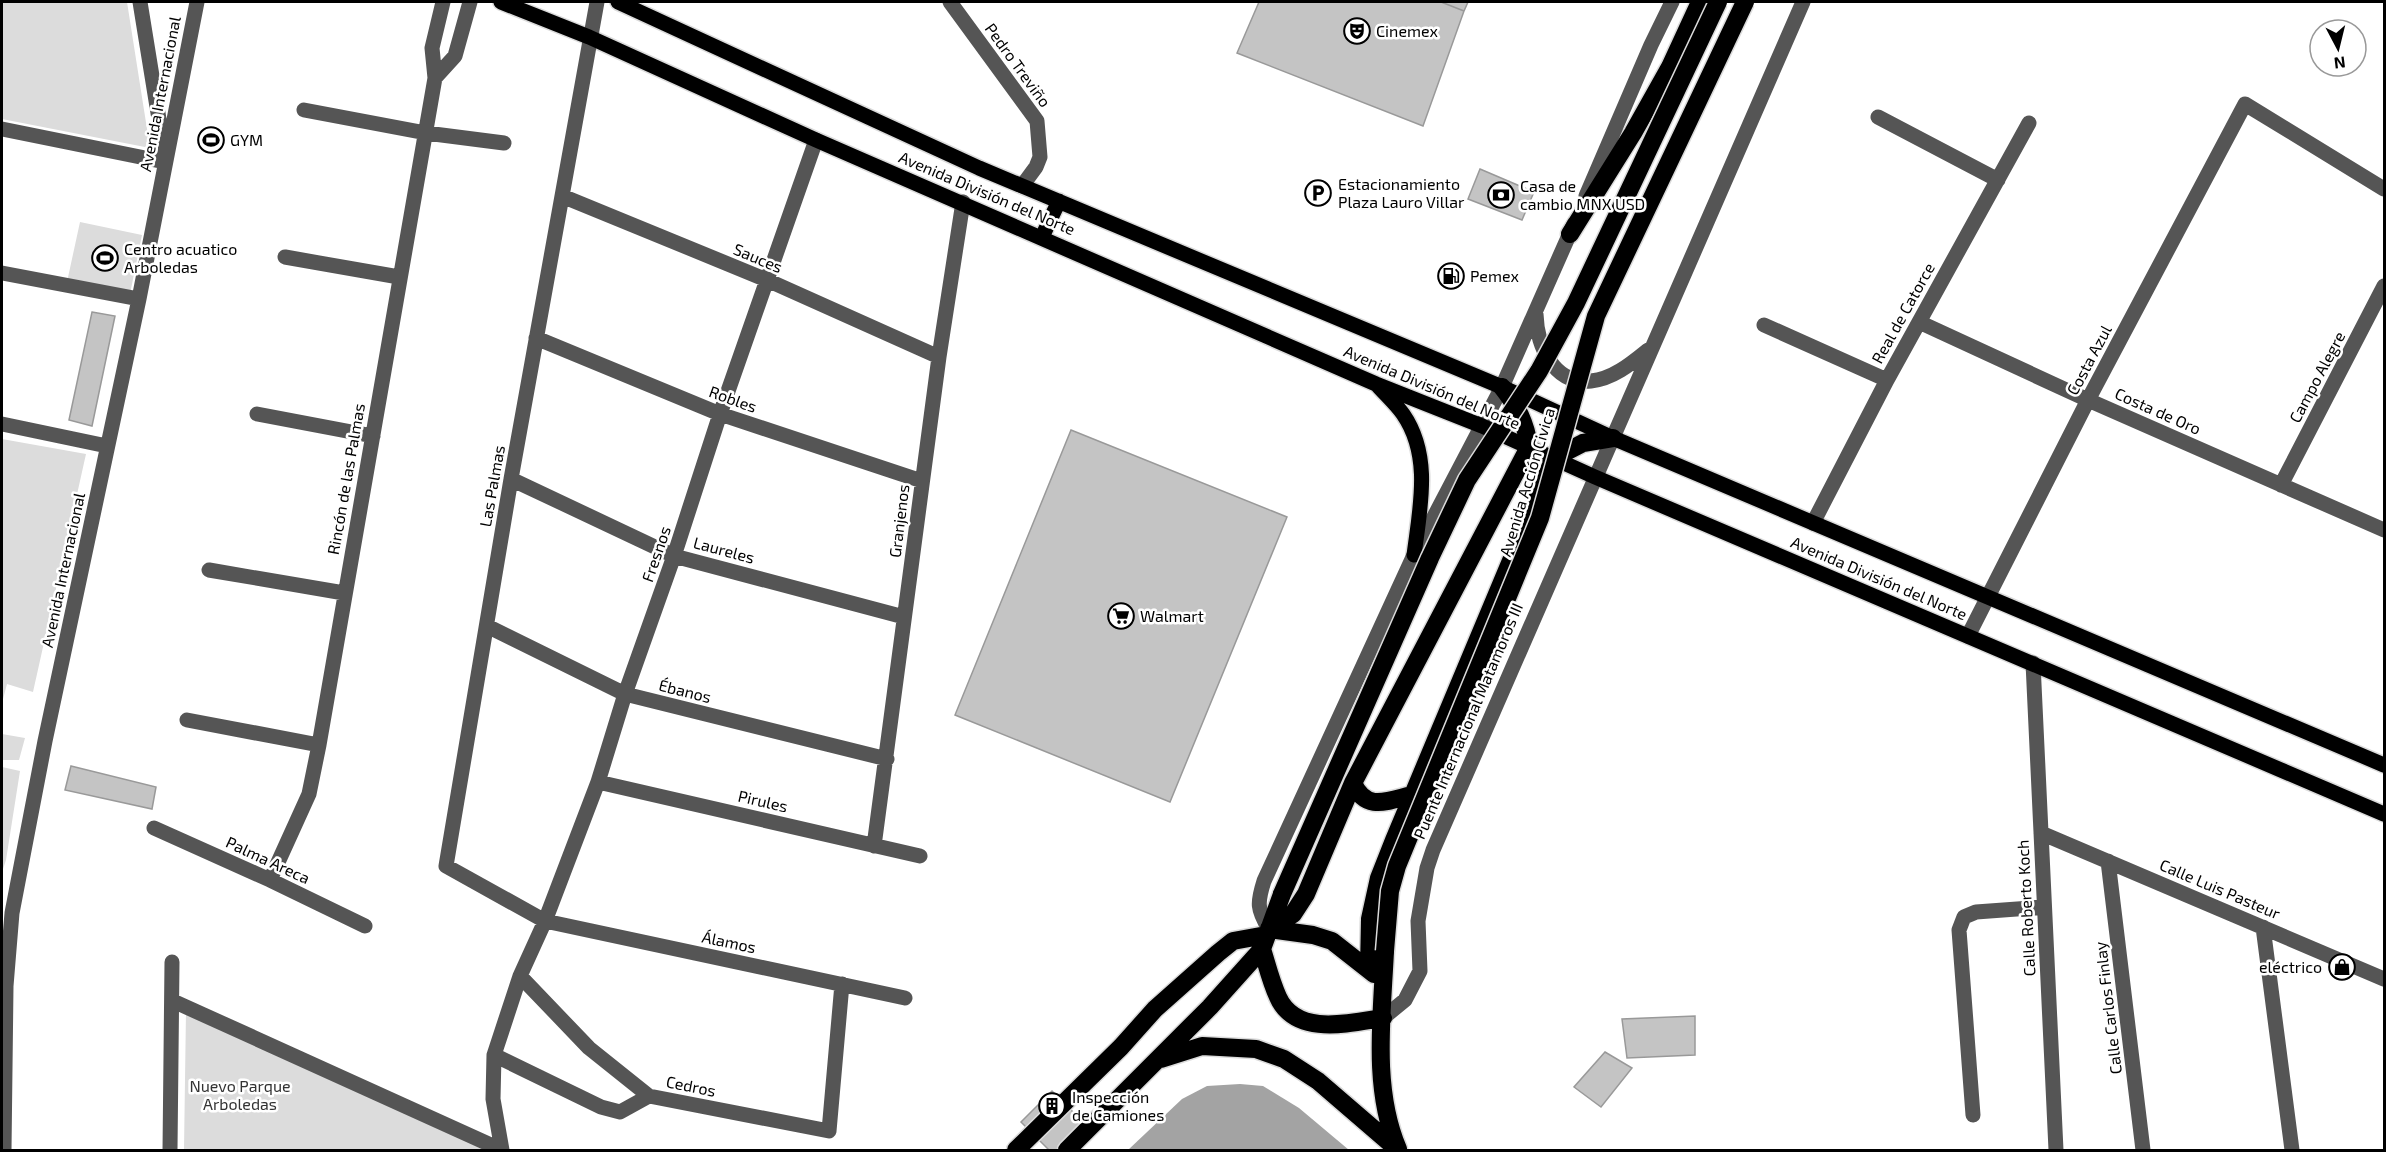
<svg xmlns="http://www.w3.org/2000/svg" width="2386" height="1152" viewBox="0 0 2386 1152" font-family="'Exo 2',sans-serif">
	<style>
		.green { fill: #dcdcdc }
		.water { fill: #a3a3a3 }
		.building { fill: #c4c4c4; stroke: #999; stroke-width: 1.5 }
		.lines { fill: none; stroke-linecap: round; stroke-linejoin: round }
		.major-casing { stroke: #dbdbdb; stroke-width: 18 }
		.highway-casing { stroke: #dbdbdb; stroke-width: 21 }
		.minor { stroke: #555; stroke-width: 15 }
		.major { stroke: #000; stroke-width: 15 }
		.highway { stroke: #000; stroke-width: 18 }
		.highway-bridge-casing { stroke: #dbdbdb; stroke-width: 21; stroke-linecap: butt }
		.highway-bridge { stroke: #000; stroke-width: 18 }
		.labels { text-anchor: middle; stroke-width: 5; stroke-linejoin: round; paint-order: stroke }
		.poi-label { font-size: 16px; fill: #000; stroke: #fff; text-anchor: start }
		.street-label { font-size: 16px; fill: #000; stroke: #fff }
		.park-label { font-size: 16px; fill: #333; stroke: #fff }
	</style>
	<rect width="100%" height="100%" fill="#fff"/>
	<path class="green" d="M2 2H127L150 148 2 119Z
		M80 222 142 235 130 294 67 282Z
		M2 439 86 454 33 692 7 684 2 703Z
		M2 734 25 738 19 760H2Z
		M2 767 20 771 6 860 2 872Z
		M186 1011 487 1150H184Z"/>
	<path class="water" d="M1240 1084 1263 1086 1299 1108 1349 1150H1128L1182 1099 1207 1086Z"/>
	<path class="building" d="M1259 2H1441L1464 11 1423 126 1237 53Z
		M1441 2H1468L1464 11Z
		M1480 169 1534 192 1522 220 1468 199Z
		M92 312 115 316 92 426 69 420Z
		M1071 430 1287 517 1170 802 955 715Z
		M71 766 156 787 152 809 65 790Z
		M1695 1016V1055L1627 1058 1622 1019Z
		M1605 1052 1632 1068 1601 1107 1574 1087Z
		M1052 1091 1087 1126 1062 1150H1049L1021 1122Z"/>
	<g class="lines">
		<g class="major-casing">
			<path id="major" d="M501 2 589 37 816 140 1376 384 1482 426 1595 477 2384 814
				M618 2 979 168 1502 387 1613 438 2384 765
				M1042 237 1059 201
				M1378 386C1386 395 1396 404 1403 414 1432 456 1420 508 1414 555"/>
		</g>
		<g class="highway-casing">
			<path id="highway" d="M1570 234 1633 133 1670 67 1700 2
				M1353 783C1366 812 1387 801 1412 795
				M1269 929 1293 914 1306 894 1353 783 1529 447C1526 423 1517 406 1502 387
				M1269 929 1313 935 1332 941 1374 974
				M1262 949C1267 965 1271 982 1278 997 1296 1037 1350 1023 1383 1018
				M1385 951C1382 1016 1372 1088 1398 1149
				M1369 969 1370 919 1379 878 1394 840 1554 458 1583 443 1613 438
				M1161 1059 1202 1046 1256 1049 1284 1059 1318 1081 1397 1149
				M1016 1150 1121 1047 1155 1009 1218 953 1233 941 1266 935
				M1067 1150 1210 1007 1262 949 1282 894"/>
		</g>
		<path class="minor" d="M140 2 164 150
			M597 2 511 479 446 866 545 921 905 998
			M950 2 1037 121 1040 157 1036 167 1022 186
			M435 78 455 56 470 2
			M304 110 426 133 504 143
			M1878 117 1998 180
			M2 129 165 162
			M562 196 767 280 939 357
			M1586 196 1651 45 1672 2
			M285 257 399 277
			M2 273 139 299
			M1536 314C1537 345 1553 385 1591 381 1613 379 1632 363 1648 350
			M1919 322 2088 400 2384 530
			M1764 325 1887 380
			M536 338 720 414 922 481
			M257 414 373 436
			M2 424 107 446
			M511 479 674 556 904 617
			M2281 485 2384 286
			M1813 523 1887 380 2029 123
			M209 570 344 593
			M487 626 625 694 887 759
			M1968 636 2088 400 2245 104 2384 189
			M2033 663 2056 1150
			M187 720 319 745
			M598 782 920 856
			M154 828 270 880 365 926
			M2041 833 2384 979
			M874 846 939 357 963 202
			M2108 861 2143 1150
			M270 880 309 794 319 745 435 78 432 48 443 2
			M2263 927 2292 1150
			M1269 929C1257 909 1257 903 1264 881L1414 555 1502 387 1574 224
			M520 976 589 1048 649 1096 829 1131 842 984
			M173 1001 502 1150
			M1383 1018 1405 1000 1420 971 1418 921 1427 868 1433 850 1803 2
			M494 1055 601 1107 620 1112 649 1096
			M1973 1115 1959 930 1964 917 1976 912 2044 907
			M4 1150 6 986 12 913 45 741 139 299 197 2
			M170 1150 172 962
			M502 1150 493 1099 494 1055 520 976 545 921 598 782 625 694 674 556 720 414 816 140"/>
		<use href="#major" class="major"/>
		<use href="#highway" class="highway"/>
		<g class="highway-bridge-casing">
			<path id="highway-bridge" d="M1282 894 1430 558 1467 480 1539 371 1576 303 1718 2
				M1385 951 1390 891 1397 866 1540 518 1596 316 1745 2"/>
		</g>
		<use href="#highway-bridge" class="highway-bridge"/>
	</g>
	<defs>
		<g id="theatre-ring" transform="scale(1.35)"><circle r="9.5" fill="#fff" stroke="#000" stroke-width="1.5"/><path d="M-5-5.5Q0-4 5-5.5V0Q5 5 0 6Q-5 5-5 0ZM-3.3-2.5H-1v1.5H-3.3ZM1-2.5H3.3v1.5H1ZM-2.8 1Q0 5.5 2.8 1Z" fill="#000"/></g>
		<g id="stadium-ring" transform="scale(1.35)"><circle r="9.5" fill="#fff" stroke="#000" stroke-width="1.5"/><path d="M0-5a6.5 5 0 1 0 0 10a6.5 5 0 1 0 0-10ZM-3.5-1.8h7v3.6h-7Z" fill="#000"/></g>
		<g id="parking-ring" transform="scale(1.35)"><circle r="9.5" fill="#fff" stroke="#000" stroke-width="1.5"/><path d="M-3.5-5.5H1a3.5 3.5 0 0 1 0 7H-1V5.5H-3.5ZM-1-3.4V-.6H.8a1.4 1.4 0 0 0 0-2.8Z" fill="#000"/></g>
		<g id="bank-ring" transform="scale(1.35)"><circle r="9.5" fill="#fff" stroke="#000" stroke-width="1.5"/><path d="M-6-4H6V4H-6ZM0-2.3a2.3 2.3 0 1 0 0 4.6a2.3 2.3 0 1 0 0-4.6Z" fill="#000"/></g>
		<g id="fuel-ring" transform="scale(1.35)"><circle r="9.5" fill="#fff" stroke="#000" stroke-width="1.5"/><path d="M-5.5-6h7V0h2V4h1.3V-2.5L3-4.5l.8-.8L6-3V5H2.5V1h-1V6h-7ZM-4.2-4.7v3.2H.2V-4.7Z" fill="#000"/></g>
		<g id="supermarket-ring" transform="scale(1.35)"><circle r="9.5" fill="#fff" stroke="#000" stroke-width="1.5"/><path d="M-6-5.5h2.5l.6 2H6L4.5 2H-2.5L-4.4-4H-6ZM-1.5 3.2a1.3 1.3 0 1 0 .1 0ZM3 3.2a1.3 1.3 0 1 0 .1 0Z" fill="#000"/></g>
		<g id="shop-ring" transform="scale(1.35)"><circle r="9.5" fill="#fff" stroke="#000" stroke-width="1.5"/><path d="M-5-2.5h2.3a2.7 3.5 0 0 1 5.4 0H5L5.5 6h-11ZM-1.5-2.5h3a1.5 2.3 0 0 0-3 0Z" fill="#000"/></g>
		<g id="building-ring" transform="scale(1.35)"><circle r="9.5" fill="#fff" stroke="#000" stroke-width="1.5"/><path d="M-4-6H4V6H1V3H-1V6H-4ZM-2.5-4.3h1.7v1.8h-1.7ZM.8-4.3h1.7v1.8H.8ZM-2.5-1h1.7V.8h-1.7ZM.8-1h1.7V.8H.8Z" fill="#000"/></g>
	</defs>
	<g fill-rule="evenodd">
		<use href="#theatre-ring" x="1357" y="31"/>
		<use href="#stadium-ring" x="211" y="140"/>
		<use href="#parking-ring" x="1318" y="193"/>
		<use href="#bank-ring" x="1501" y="195"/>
		<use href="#stadium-ring" x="105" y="258"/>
		<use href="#fuel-ring" x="1451" y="276"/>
		<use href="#supermarket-ring" x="1121" y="616"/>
		<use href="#shop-ring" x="2342" y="967"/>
		<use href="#building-ring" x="1052" y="1106"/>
	</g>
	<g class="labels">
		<g class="poi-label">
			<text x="1376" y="37">Cinemex</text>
			<text x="230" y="146">GYM</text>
			<text x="1338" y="190">Estacionamiento<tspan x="1338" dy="18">Plaza Lauro Villar</tspan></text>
			<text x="1520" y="192">Casa de<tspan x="1520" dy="18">cambio MNX USD</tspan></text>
			<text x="124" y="255">Centro acuatico<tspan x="124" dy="18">Arboledas</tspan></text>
			<text x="1470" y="282">Pemex</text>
			<text x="1140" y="622">Walmart</text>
			<text x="2322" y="973" text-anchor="end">eléctrico</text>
			<text x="1072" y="1103">Inspección<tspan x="1072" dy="18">de Camiones</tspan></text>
		</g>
		<g class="street-label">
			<text transform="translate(1018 65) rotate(54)" y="6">Pedro Treviño</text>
			<text transform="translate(160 94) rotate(-79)" y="6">Avenida Internacional</text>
			<text transform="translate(987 193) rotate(23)" y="6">Avenida División del Norte</text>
			<text transform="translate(758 258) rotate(23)" y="6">Sauces</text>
			<text transform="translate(1903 313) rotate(-61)" y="6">Real de Catorce</text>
			<text transform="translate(2089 360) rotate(-62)" y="6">Costa Azul</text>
			<text transform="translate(2317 377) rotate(-62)" y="6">Campo Alegre</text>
			<text transform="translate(1432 387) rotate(23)" y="6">Avenida División del Norte</text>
			<text transform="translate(733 399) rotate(20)" y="6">Robles</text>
			<text transform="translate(2158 411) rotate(24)" y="6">Costa de Oro</text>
			<text transform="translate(346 479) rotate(-80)" y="6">Rincón de las Palmas</text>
			<text transform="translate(1527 482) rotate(-73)" y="6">Avenida Acción Civica</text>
			<text transform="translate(492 486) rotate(-80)" y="6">Las Palmas</text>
			<text transform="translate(899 521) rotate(-83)" y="6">Granjenos</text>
			<text transform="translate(724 550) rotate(15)" y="6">Laureles</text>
			<text transform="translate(656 554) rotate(-71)" y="6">Fresnos</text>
			<text transform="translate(63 570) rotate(-78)" y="6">Avenida Internacional</text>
			<text transform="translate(1879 578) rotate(23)" y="6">Avenida División del Norte</text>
			<text transform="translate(685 691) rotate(14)" y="6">Ébanos</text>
			<text transform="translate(1468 721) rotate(-67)" y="6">Puente Internacional Matamoros III</text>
			<text transform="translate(763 801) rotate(13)" y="6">Pirules</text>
			<text transform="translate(268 860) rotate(25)" y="6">Palma Areca</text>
			<text transform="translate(2220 889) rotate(23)" y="6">Calle Luis Pasteur</text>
			<text transform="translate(2026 908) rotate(-93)" y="6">Calle Roberto Koch</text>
			<text transform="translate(729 942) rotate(12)" y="6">Álamos</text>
			<text transform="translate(2108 1008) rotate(-97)" y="6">Calle Carlos Finlay</text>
			<text transform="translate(691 1086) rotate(11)" y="6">Cedros</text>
		</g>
		<g class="park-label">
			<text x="240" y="1092">Nuevo Parque<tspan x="240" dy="18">Arboledas</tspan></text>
		</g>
	</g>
	<rect width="2386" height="1152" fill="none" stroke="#000000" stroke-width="6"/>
	<g transform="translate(2338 48) rotate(173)"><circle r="28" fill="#ffffff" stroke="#999999" stroke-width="1.5"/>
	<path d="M0-4.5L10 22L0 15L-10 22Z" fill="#000000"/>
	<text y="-9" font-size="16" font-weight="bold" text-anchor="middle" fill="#000000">N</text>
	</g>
</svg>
